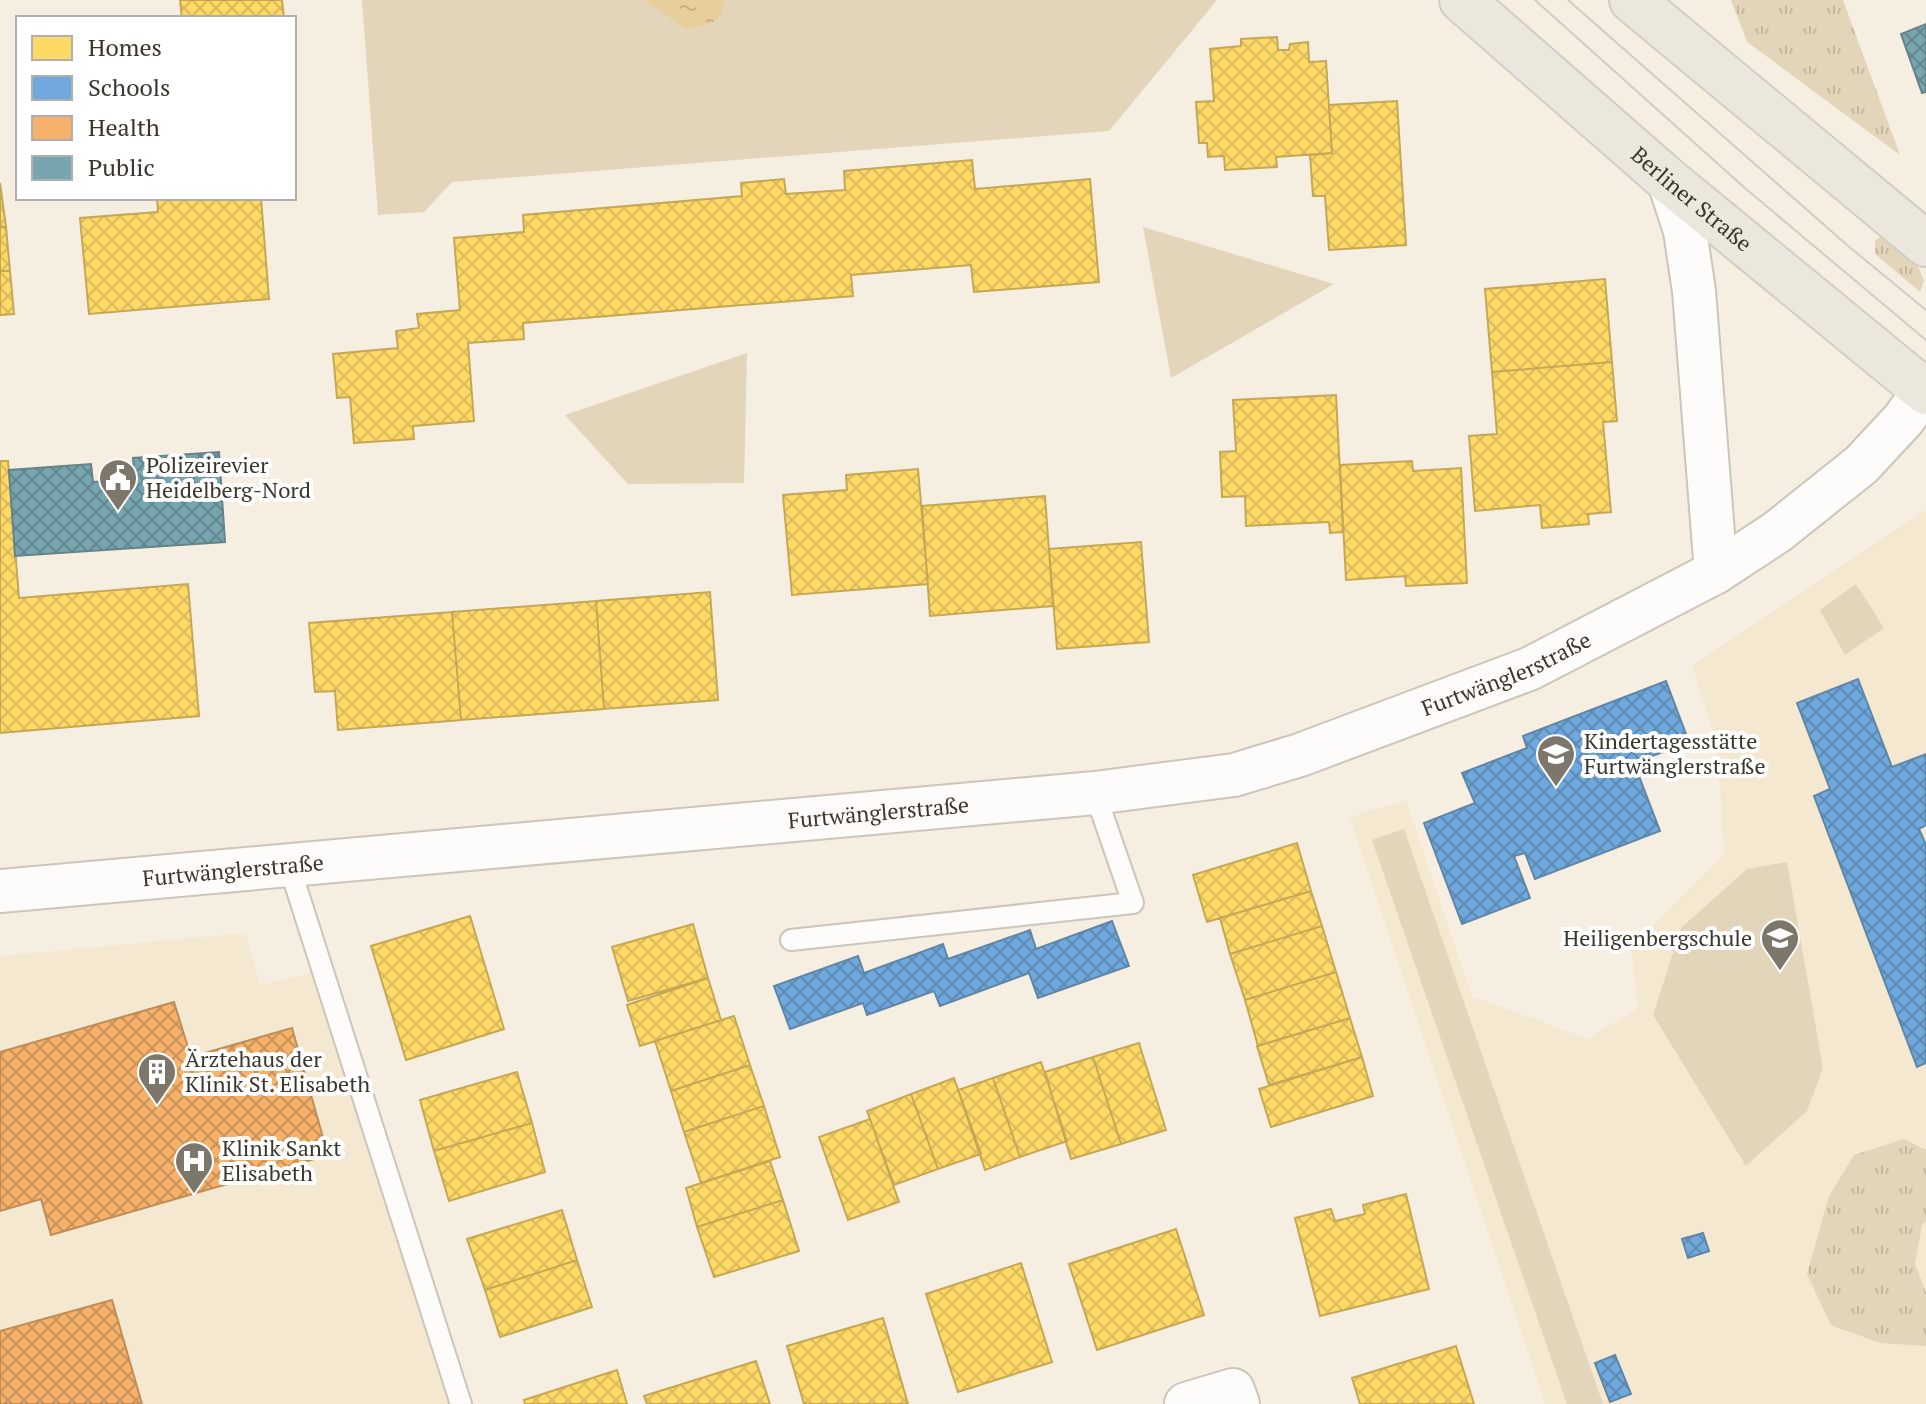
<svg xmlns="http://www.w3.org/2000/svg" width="1926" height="1404" viewBox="0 0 1926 1404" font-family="'PT Serif',serif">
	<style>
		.built { fill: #f5e8d0 }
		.grass { fill: url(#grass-tufts) }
		.park { fill: #e3d5b9 }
		.water { fill: url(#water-ripples) }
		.homes { fill: url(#homes-cross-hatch); stroke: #c4a855; stroke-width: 2 }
		.schools { fill: url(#schools-cross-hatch); stroke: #6086a7; stroke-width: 2 }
		.health { fill: url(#health-cross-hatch); stroke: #be8d58; stroke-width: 2 }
		.public { fill: url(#public-cross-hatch); stroke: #658488; stroke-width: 2 }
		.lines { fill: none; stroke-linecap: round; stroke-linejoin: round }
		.lane-casing { stroke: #cbc5ba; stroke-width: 24 }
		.street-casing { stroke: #cbc5ba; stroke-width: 46 }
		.primary-casing { stroke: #d1cdc6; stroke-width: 48 }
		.lane { stroke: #fefcfa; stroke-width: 20 }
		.street { stroke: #fefcfa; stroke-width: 42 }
		.primary { stroke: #ece7dd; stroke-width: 44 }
		.tram { stroke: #cfccc8; stroke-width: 2 }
		.labels { text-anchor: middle; stroke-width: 8; stroke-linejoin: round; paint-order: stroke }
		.street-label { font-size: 22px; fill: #3c372c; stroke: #fff }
		.poi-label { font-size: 22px; fill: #3c372c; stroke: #fff; text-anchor: start }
	</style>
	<defs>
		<pattern id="grass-tufts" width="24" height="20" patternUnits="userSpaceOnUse" patternTransform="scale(2)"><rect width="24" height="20" fill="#e3d5b9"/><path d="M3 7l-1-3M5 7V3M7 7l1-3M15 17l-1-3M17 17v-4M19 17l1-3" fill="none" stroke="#c4b79f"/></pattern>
		<pattern id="water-ripples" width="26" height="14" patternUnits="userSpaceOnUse" patternTransform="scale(2)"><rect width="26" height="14" fill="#e7ce9b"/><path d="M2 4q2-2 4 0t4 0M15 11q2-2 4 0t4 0" fill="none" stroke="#c7b286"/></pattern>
		<pattern id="homes-cross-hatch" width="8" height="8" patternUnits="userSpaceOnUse" patternTransform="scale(2)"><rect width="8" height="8" fill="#ffd966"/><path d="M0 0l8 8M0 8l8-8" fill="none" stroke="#dbbb59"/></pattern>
		<pattern id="schools-cross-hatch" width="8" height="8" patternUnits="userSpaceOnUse" patternTransform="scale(2)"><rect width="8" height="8" fill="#6fa8dc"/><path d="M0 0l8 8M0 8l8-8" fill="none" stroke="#5c8ab3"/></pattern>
		<pattern id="health-cross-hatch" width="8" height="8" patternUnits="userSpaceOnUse" patternTransform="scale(2)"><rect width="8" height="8" fill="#f6b26b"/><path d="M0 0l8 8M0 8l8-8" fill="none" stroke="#c89258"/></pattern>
		<pattern id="public-cross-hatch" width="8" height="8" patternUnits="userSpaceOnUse" patternTransform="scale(2)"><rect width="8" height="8" fill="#76a5af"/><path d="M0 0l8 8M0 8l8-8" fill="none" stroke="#62878f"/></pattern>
	</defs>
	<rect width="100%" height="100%" fill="#f6eee0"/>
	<path class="built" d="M1926 510V1404H1545L1350 817 1406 800 1472 996 1587 1039 1638 1008 1631 948 1724 854 1717 743 1692 665Z
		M246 933 260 985 318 972 456 1404H0V956Z"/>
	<path class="grass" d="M1731 0H1843L1900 155 1747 42Z
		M1880 237 1919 268 1924 281 1920 292 1875 254V241Z
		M1904 1139 1926 1150V1221L1922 1225 1915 1264 1926 1293V1346L1880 1343 1831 1325 1807 1274 1829 1196 1854 1155Z"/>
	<path class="park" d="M362 0H1217L1109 131 452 182 424 212 378 215Z
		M1143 227 1334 284 1171 378Z
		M747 353 744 483 628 484 565 415Z
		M1856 584 1884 628 1845 655 1820 610Z
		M1404 829 1603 1404H1567L1372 840Z
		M1787 862 1823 1068 1807 1111 1746 1166 1653 1015 1681 928 1747 869Z"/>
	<path class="water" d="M646 0H724C725 24 704 26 685 29Z"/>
	<path class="homes" d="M180 0H282L284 18H182Z
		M1277 37 1278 50H1289L1290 44 1308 42 1309 62 1326 61 1332 153 1276 157 1277 167 1225 170 1224 156 1208 157 1207 143H1199L1196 102 1214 101 1210 49 1241 46V39Z
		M1397 101 1406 245 1329 250 1325 196H1313L1310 155 1332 153 1329 105Z
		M972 160 975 189 1090 179 1099 282 974 292 971 265 851 275 853 296 523 323 524 339 468 343 474 421 413 426 414 439 354 443 350 397 337 398 333 354 398 348 396 331 419 328 417 314 460 310 454 238 524 232 523 215 742 196 741 183 784 179 786 194 845 190 844 171Z
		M0 183 6 227H0Z
		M157 198H261L269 299 89 314 80 218 158 212Z
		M0 227H6L10 271H0Z
		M0 271H10L14 314 0 315Z
		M1605 279 1612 362 1492 372 1485 289Z
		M1612 362 1617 421 1603 422 1611 512 1588 514 1589 524 1542 528 1540 505 1475 511 1469 436 1497 434 1492 372Z
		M1336 395 1343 532 1330 533 1329 522 1246 526 1245 496 1222 497 1220 452 1236 451 1233 400Z
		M0 461H8L19 598 188 584 199 716 0 733Z
		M1412 461 1413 471 1461 468 1467 583 1406 586 1405 576 1346 580 1340 465Z
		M918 469 928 584 792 595 783 495 847 490 846 475Z
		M1045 496 1053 606 930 616 922 506Z
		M1141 542 1149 642 1057 649 1049 549Z
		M710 592 718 700 604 709 596 601Z
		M596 601 604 709 461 720 452 612Z
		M452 612 461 720 338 730 335 691 315 692 309 623Z
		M1297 843 1311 891 1207 922 1193 875Z
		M1311 891 1322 926 1230 954 1220 918Z
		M470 916 504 1029 406 1060 371 946Z
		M693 924 708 978 628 1001 612 947Z
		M1322 926 1336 972 1245 1000 1230 954Z
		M1336 972 1350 1018 1258 1046 1245 1000Z
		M708 978 721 1020 640 1046 627 1005Z
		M734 1016 750 1065 671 1091 655 1041Z
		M1350 1018 1362 1057 1269 1085 1257 1046Z
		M1139 1043 1166 1130 1121 1144 1093 1057Z
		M1093 1057 1121 1144 1071 1159 1045 1072Z
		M1362 1057 1373 1096 1271 1127 1259 1089Z
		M1041 1062 1067 1141 1020 1157 993 1078Z
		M750 1065 764 1106 684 1132 671 1091Z
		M517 1072 532 1123 434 1151 420 1100Z
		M954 1078 981 1154 938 1169 911 1094Z
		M993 1078 1020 1157 985 1170 958 1090Z
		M911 1094 938 1169 894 1185 867 1111Z
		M764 1106 780 1157 701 1183 684 1132Z
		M870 1119 899 1202 848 1220 819 1137Z
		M532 1123 545 1172 449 1201 434 1151Z
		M770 1161 783 1200 697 1227 686 1188Z
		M1406 1194 1429 1289 1320 1316 1295 1218 1331 1209 1335 1221 1365 1214 1363 1205Z
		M783 1200 799 1251 714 1277 697 1227Z
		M562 1210 577 1260 485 1290 467 1239Z
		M1176 1229 1204 1315 1097 1350 1069 1264Z
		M577 1260 592 1307 500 1337 485 1290Z
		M1021 1263 1052 1362 958 1392 926 1294Z
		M883 1318 908 1404H804L787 1346Z
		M1456 1346 1474 1404H1360L1352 1378Z
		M756 1361 770 1404H647L644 1396Z
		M617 1370 627 1404H525L524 1400Z"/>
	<path class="schools" d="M1858 679 1892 767 1926 754V825L1919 829 1926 845V1063L1917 1067 1814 796 1830 789 1797 703Z
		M1666 681 1689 742 1634 763 1660 831 1535 879 1525 853 1514 856 1530 898 1462 924 1424 823 1475 803 1462 773 1527 748 1523 736Z
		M1112 921 1129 966 1038 998 1029 973 940 1006 934 991 867 1015 863 1003 790 1029 774 986 858 956 864 973 943 944 948 959 1030 930 1036 949Z
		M1703 1233 1709 1251 1688 1258 1682 1239Z
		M1615 1355 1631 1394 1610 1402 1595 1363Z"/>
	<path class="health" d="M174 1002 191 1057 292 1028 328 1155 51 1235 41 1199 0 1211V1052Z
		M112 1300 142 1404H0V1331Z"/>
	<path class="public" d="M1926 24V92L1922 93 1901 34Z
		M219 452 225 542 15 556 9 470 91 464 93 482 135 479 133 458Z"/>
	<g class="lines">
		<g class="lane-casing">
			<path id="lane" d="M289 865 461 1404
				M791 940 1133 903 1095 793"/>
		</g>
		<g class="street-casing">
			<g id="street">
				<path d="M1669 181 1685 231 1694 291 1716 572"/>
				<path id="s1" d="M0 891 1095 793 1234 775 1300 755 1529 669 1716 572 1777 532 1861 465 1903 420 1926 388"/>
				<path d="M1186 1404 1233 1390 1238 1404"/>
			</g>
		</g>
		<g class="primary-casing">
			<g id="primary">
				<path id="s2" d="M1462 0 1669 181 1926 392"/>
				<path d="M1632 0 1926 244"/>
			</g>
		</g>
		<use href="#lane" class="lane"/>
		<use href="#street" class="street"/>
		<use href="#primary" class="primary"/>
		<path class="tram" d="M1535 0 1746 189 1926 340
			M1568 0 1847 245 1926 310"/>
	</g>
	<defs>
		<g id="civic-pin" transform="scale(2)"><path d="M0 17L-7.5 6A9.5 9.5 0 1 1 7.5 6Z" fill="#7d776b" stroke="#fff"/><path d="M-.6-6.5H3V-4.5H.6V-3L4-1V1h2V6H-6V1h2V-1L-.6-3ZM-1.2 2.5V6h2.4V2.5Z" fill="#fff"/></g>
		<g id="school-pin" transform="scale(2)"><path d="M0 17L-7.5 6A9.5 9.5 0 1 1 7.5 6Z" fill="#7d776b" stroke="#fff"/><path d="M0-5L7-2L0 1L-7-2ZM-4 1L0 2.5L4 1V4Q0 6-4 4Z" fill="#fff"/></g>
		<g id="building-pin" transform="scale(2)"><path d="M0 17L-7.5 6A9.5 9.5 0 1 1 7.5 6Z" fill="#7d776b" stroke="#fff"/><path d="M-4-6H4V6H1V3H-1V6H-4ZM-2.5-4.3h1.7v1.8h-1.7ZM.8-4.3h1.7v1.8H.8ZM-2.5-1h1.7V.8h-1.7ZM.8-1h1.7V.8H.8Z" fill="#fff"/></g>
		<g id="hospital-pin" transform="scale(2)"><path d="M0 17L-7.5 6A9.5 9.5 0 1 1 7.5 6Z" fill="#7d776b" stroke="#fff"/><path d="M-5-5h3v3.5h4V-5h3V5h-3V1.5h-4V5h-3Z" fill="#fff"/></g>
	</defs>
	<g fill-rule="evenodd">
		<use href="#civic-pin" x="118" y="478"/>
		<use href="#school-pin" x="1556" y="754"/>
		<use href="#school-pin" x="1780" y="938"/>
		<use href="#building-pin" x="157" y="1072"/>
		<use href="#hospital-pin" x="194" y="1161"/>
	</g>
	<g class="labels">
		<g class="street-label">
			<text dy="8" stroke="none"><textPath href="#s2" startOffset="304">Berliner Straße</textPath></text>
			<text dy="8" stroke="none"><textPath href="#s1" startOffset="1530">Furtwänglerstraße</textPath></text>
			<text dy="8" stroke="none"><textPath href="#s1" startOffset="882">Furtwänglerstraße</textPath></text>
			<text dy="8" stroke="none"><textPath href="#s1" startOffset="234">Furtwänglerstraße</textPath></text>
		</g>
		<g class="poi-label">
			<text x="146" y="473">Polizeirevier<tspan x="146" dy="25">Heidelberg-Nord</tspan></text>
			<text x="1584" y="749">Kindertagesstätte<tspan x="1584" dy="25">Furtwänglerstraße</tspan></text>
			<text x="1752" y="946" text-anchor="end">Heiligenbergschule</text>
			<text x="185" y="1067">Ärztehaus der<tspan x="185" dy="25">Klinik St. Elisabeth</tspan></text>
			<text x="222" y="1156">Klinik Sankt<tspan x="222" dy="25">Elisabeth</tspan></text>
		</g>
	</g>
	<rect x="16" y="16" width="280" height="184" fill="#ffffff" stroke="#b1afab" stroke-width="2"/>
	<rect x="32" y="36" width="40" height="24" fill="#ffd966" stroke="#b1afab" stroke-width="2"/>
	<text x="88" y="56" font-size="24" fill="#3c372c">Homes</text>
	<rect x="32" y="76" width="40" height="24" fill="#6fa8dc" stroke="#b1afab" stroke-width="2"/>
	<text x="88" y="96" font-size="24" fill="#3c372c">Schools</text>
	<rect x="32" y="116" width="40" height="24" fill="#f6b26b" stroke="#b1afab" stroke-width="2"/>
	<text x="88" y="136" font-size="24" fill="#3c372c">Health</text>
	<rect x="32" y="156" width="40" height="24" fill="#76a5af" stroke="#b1afab" stroke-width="2"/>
	<text x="88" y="176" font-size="24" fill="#3c372c">Public</text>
</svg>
